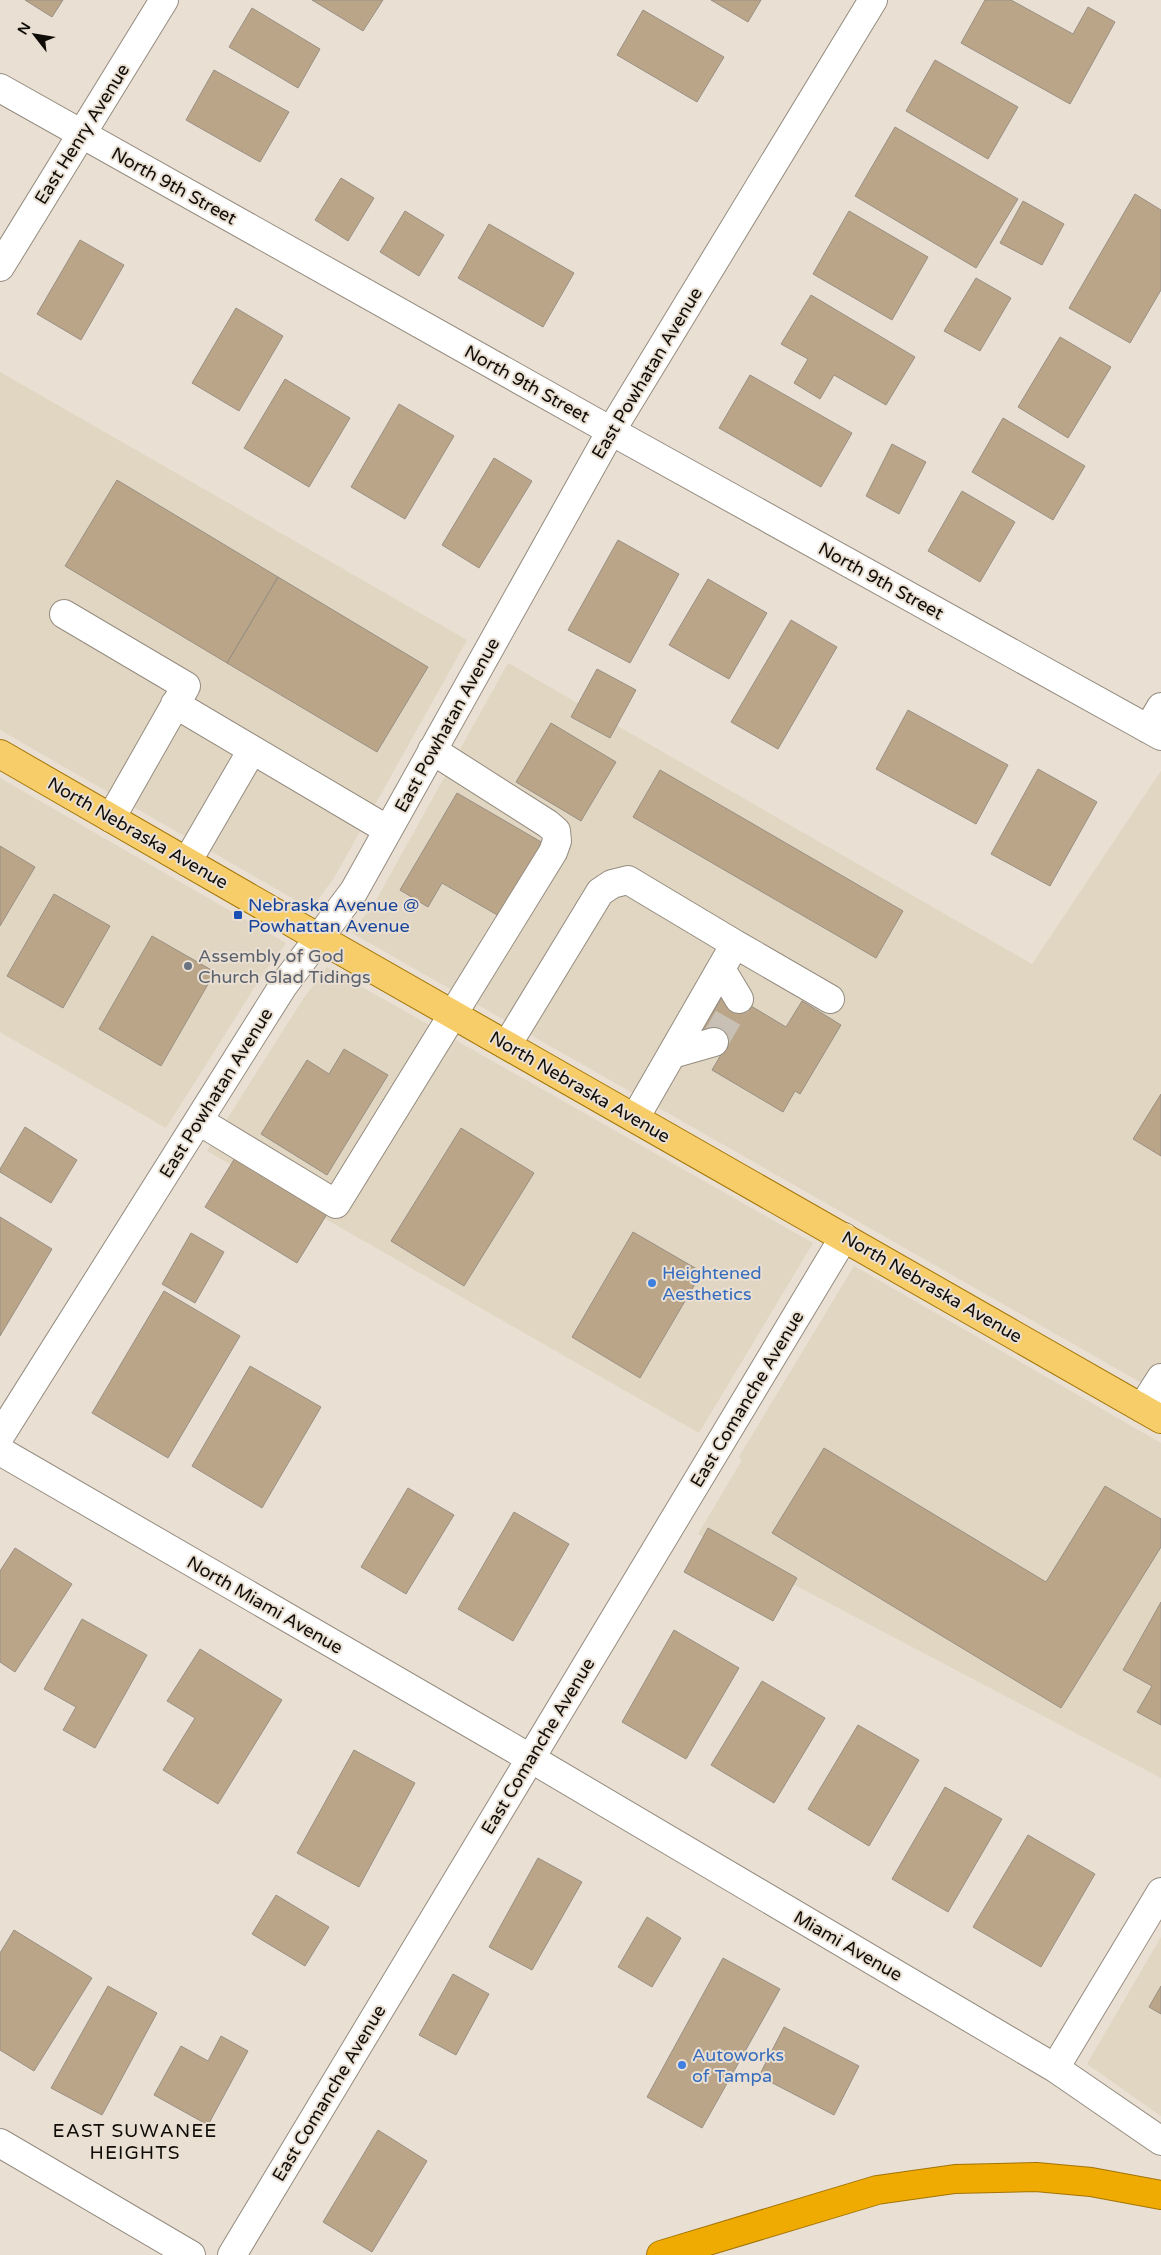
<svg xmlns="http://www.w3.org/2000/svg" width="1161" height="2255" viewBox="0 0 1161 2255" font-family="'Varela Round',sans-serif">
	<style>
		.commercial { fill: #e1d6c1 }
		.building { fill: #baa589; stroke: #999084 }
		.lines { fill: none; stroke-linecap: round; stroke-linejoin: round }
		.minor-tunnel { stroke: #c8c0b4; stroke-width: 28; stroke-dasharray: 28 14; stroke-linecap: butt }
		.minor-casing { stroke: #958c80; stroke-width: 30 }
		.major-casing { stroke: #a27405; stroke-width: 30 }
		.highway-casing { stroke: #a27405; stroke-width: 30 }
		.minor { stroke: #fff; stroke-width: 28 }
		.major { stroke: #f6cd68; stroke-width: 28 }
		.highway { stroke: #f0ab03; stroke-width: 28 }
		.transit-dot { fill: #1a4fb4; stroke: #e9dfd2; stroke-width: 2 }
		.worship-dot { fill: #6b7280; stroke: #e9dfd2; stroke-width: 2 }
		.shop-dot { fill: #3f7fe0; stroke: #e9dfd2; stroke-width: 2 }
		.labels { text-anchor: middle; stroke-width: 4; stroke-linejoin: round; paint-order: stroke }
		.street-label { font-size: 18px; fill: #100d09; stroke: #e9dfd2 }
		.transit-label { font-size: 18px; fill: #164399; stroke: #e9dfd2; text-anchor: start }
		.worship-label { font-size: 18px; fill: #5b616d; stroke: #e9dfd2; text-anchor: start }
		.shop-label { font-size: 18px; fill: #366cbe; stroke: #e9dfd2; text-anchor: start }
		.neighbourhood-label { font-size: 19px; letter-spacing: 1px; fill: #100d09; stroke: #e9dfd2 }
	</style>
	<rect width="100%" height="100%" fill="#e9dfd2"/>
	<path class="commercial" d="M0 372 467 640 334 878 311 909 0 730Z
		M508 663 1032 964 1161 771V1394L352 933 375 902Z
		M0 778 286 943 263 974 166 1128 0 1032Z
		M327 967 813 1243 699 1433 207 1151 303 999Z
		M854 1266 1161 1443V1778L698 1534 742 1460 739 1457Z
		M1161 1937V2116L1087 2064Z"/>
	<path class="building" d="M25 0H63L52 17Z
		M312 0H383L363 31Z
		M711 0H761L748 22Z
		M985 0H1011L1073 34 1088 7 1115 22 1070 104 961 43Z
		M252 8 320 49 298 88 229 47Z
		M643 10 724 57 697 102 617 55Z
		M935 60 1018 107 988 159 906 111Z
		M214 70 289 112 260 162 186 120Z
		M895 127 1018 199 976 268 855 196Z
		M341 178 374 198 348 241 315 220Z
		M1135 194 1161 210V290L1130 343 1069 308Z
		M1023 201 1064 224 1042 265 1000 243Z
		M405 211 444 235 419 276 380 252Z
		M849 211 928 257 892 320 813 274Z
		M489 224 574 273 543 327 458 278Z
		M80 240 124 265 81 340 37 314Z
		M976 278 1011 298 980 351 944 331Z
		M811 295 915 357 886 405 834 375 820 399 794 383 808 359 781 344Z
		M236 308 283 336 239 411 192 383Z
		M1060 337 1111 367 1068 438 1018 407Z
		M750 375 852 433 821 487 719 428Z
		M285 379 350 418 309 487 244 448Z
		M399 404 454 436 405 519 351 487Z
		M1003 418 1085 466 1053 520 972 472Z
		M892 444 926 462 899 514 866 496Z
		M494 458 532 481 479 568 442 545Z
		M117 480 278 577 227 663 65 566Z
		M962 491 1015 522 980 582 928 551Z
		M618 540 679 574 630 663 568 630Z
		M278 577 428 667 377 752 227 663Z
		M708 579 767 613 729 679 669 645Z
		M791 620 837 647 778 749 731 722Z
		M597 669 636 690 610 738 571 717Z
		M908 710 1008 765 976 824 876 769Z
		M551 723 616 762 581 821 516 782Z
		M1038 769 1097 802 1050 886 991 854Z
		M660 770 903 911 876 958 633 817Z
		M457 793 543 843 499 916 442 883 428 907 400 890Z
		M0 846 35 867 0 926Z
		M54 894 110 926 63 1008 7 976Z
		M152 936 215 972 161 1066 99 1029Z
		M726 991 786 1027 802 1001 841 1025 800 1094 795 1091 783 1112 712 1070 725 1048 700 1033Z
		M344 1049 388 1075 327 1175 261 1134 307 1060 329 1074Z
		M1161 1094V1156L1133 1139Z
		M25 1127 77 1160 51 1203 0 1172V1169Z
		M461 1128 534 1173 464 1286 391 1241Z
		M235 1158 327 1214 297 1263 205 1207Z
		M0 1217 52 1249 0 1336Z
		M633 1232 702 1272 640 1378 572 1337Z
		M191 1233 224 1252 195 1303 162 1284Z
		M164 1291 240 1336 168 1458 92 1413Z
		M250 1366 321 1407 262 1508 192 1466Z
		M824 1448 1046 1582 1105 1486 1161 1519V1547L1061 1708 772 1533Z
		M408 1488 454 1515 406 1594 361 1567Z
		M514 1512 569 1544 513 1641 458 1609Z
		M708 1528 797 1578 773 1621 684 1572Z
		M15 1548 72 1584 15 1672 0 1662V1571Z
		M1161 1602V1725L1137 1712 1152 1686 1123 1670Z
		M82 1619 147 1655 95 1748 63 1730 76 1707 44 1689Z
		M674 1630 739 1668 686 1759 622 1722Z
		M200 1649 282 1700 218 1804 163 1770 195 1718 167 1701Z
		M762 1681 825 1718 774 1803 711 1765Z
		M858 1725 919 1760 869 1846 808 1809Z
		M354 1750 415 1783 359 1887 297 1853Z
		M945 1787 1002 1819 948 1912 892 1879Z
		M1028 1835 1095 1874 1041 1967 973 1927Z
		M538 1858 582 1882 532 1970 489 1947Z
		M276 1895 329 1927 305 1966 252 1934Z
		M647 1917 681 1938 652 1987 618 1967Z
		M14 1930 92 1978 34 2071 0 2050V1953Z
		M723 1958 780 1989 702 2128 647 2097Z
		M453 1974 489 1994 456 2055 419 2035Z
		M108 1986 157 2013 102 2115 51 2088Z
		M1161 1986V2014L1149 2007Z
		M784 2027 859 2066 834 2115 759 2076Z
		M221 2036 248 2051 208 2125 154 2095 181 2046 208 2061Z
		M378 2130 427 2161 372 2252 323 2222Z"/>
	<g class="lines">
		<path class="minor-tunnel" d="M714 1042 739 999"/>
		<g class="minor-casing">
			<path id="minor" d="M0 88 611 431 1161 736
				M0 267 164 0
				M64 614 186 686 111 818
				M175 704 388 830
				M1148 729 1161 707
				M187 862 252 750
				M735 944 830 999
				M721 969 739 999
				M507 1045 600 892 612 884 628 880 735 944 635 1118
				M672 1054 714 1042
				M199 1121 336 1204 553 852 557 841 556 831 548 824 432 750
				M1142 1408 1161 1378
				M0 1436 283 986 354 891 611 431 873 0
				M0 1451 530 1758 1055 2068 1161 2141
				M1055 2068 1161 1892
				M0 2143 191 2255
				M232 2255 844 1237"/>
		</g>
		<g class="major-casing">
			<path id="major" d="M0 754 319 938 1161 1419"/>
		</g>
		<g class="highway-casing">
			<path id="highway" d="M661 2255 877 2190 955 2179 1036 2177 1091 2182 1161 2195"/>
		</g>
		<use href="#minor" class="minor"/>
		<use href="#major" class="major"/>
		<use href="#highway" class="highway"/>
	</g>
	<rect class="transit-dot" x="233" y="910" width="10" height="10" rx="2.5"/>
	<circle class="worship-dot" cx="188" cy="966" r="5"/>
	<g class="shop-dot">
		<circle cx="652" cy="1283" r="5"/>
		<circle cx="682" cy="2065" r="5"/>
	</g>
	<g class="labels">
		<g class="street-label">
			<text transform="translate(82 134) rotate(-58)" y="6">East Henry Avenue</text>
			<text transform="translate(174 186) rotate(29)" y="6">North 9th Street</text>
			<text transform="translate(647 373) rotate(-59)" y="6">East Powhatan Avenue</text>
			<text transform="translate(527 384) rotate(29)" y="6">North 9th Street</text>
			<text transform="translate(881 581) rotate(29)" y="6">North 9th Street</text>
			<text transform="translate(447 725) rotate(-61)" y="6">East Powhatan Avenue</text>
			<text transform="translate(138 833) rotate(30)" y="6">North Nebraska Avenue</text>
			<text transform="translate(580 1087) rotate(30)" y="6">North Nebraska Avenue</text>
			<text transform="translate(216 1093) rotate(-58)" y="6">East Powhatan Avenue</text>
			<text transform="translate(932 1287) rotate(30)" y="6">North Nebraska Avenue</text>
			<text transform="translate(747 1399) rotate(-59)" y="6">East Comanche Avenue</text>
			<text transform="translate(265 1605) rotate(30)" y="6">North Miami Avenue</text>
			<text transform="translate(538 1746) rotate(-59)" y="6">East Comanche Avenue</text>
			<text transform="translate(848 1946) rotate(30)" y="6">Miami Avenue</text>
			<text transform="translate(329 2093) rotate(-59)" y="6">East Comanche Avenue</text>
		</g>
		<g class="transit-label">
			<text x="248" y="911">Nebraska Avenue @<tspan x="248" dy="21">Powhattan Avenue</tspan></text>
		</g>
		<g class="worship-label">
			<text x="198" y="962">Assembly of God<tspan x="198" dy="21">Church Glad Tidings</tspan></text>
		</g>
		<g class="shop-label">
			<text x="662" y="1279">Heightened<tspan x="662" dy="21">Aesthetics</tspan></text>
			<text x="692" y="2061">Autoworks<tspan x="692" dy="21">of Tampa</tspan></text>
		</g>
		<g class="neighbourhood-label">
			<text x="135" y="2137">EAST SUWANEE<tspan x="135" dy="22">HEIGHTS</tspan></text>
		</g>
	</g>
	<g transform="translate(35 35) rotate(301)" stroke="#e9dfd2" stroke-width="4" paint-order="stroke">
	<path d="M0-4L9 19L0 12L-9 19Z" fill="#100d09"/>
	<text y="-8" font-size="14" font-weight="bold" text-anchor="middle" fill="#100d09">N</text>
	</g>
</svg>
